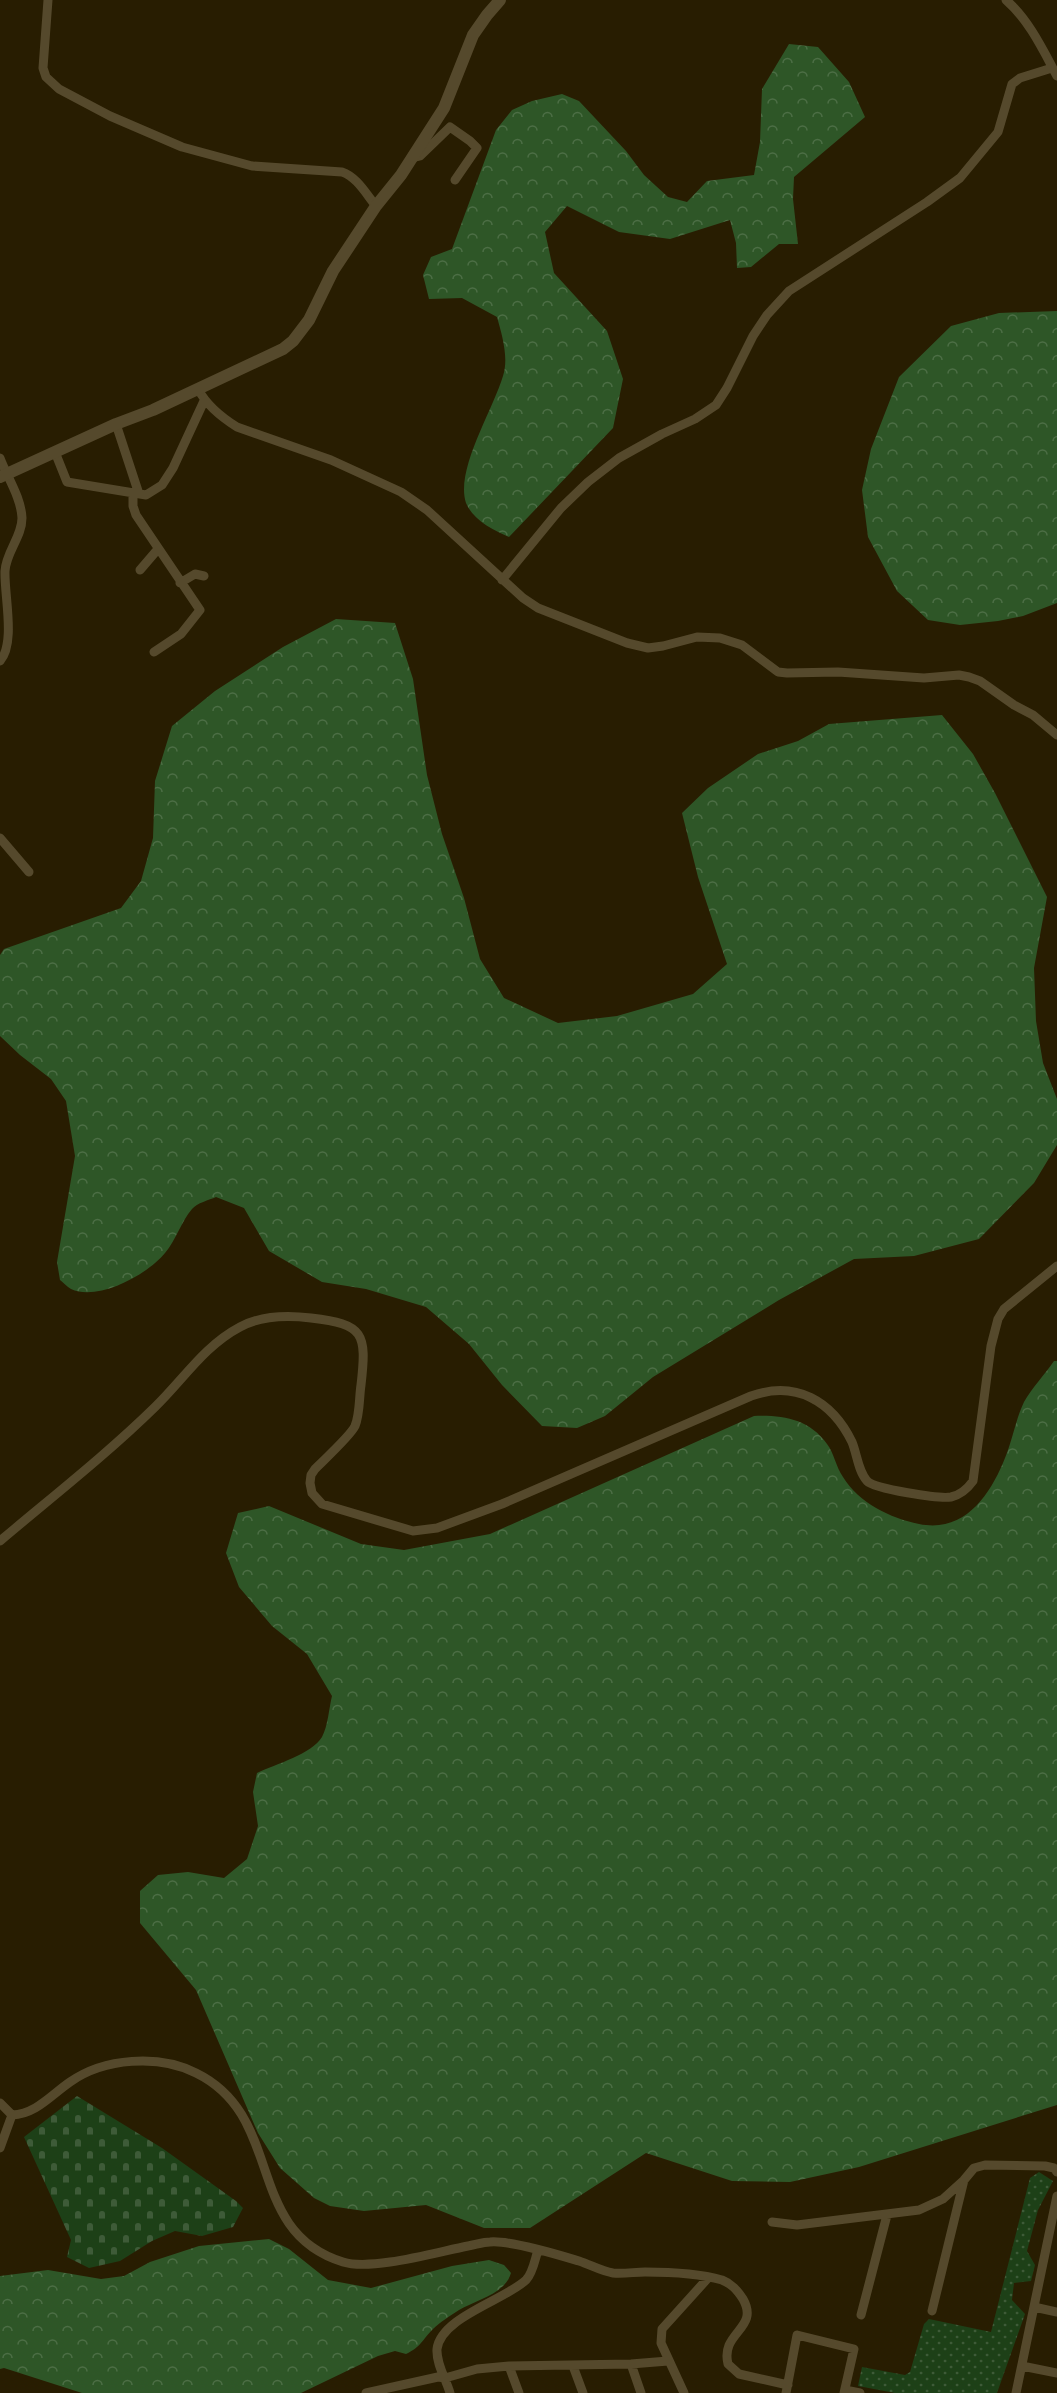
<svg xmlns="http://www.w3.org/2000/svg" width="1057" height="2393" viewBox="0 0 1057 2393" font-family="Overpass,sans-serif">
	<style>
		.grass { fill: url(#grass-dots) }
		.forest { fill: url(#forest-crowns) }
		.cemetery { fill: url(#cemetery-stones) }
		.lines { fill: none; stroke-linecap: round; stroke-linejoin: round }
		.street { stroke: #55492c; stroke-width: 9 }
		.secondary { stroke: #55492c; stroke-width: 12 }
	</style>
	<defs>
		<pattern id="grass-dots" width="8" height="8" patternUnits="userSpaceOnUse" patternTransform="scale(1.5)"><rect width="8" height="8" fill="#1d4017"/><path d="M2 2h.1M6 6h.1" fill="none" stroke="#3e5b38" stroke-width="1.8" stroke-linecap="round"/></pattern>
		<pattern id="forest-crowns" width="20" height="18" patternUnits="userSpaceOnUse" patternTransform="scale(1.5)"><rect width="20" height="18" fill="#2e5627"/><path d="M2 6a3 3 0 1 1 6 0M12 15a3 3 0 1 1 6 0" fill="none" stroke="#4c6e45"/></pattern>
		<pattern id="cemetery-stones" width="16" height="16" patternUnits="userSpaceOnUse" patternTransform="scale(1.5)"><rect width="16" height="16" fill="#1d4017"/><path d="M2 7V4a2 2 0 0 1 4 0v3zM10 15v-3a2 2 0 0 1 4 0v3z" fill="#3e5b38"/></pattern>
	</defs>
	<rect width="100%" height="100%" fill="#281d01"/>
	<path class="grass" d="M1039 2172 1053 2181 1038 2210 1027 2251 1035 2265 1031 2281 1014 2283 1012 2300 1025 2314 997 2393H895L858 2386 862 2367 905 2375 910 2372 924 2324 929 2319 991 2332 1030 2178Z"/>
	<path class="forest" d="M789 44 818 47 849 82 865 117 794 177 793 199 798 244H779L751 267 737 268 736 243 730 220 670 239 619 232 567 206 545 232 554 273 607 331 623 379 613 428 509 537C493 530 473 520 466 503 455 470 493 410 503 376 509 358 502 335 497 317L462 298 429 299 423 275 431 257 452 249 496 130 512 110 532 101 562 94 579 101 626 151 644 175 668 197 687 202 707 181 754 175 760 142 762 89Z
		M1057 311V603L1023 616 998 621 960 625 928 620 897 591 868 537 862 490 871 449 899 377 951 326 999 313Z
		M336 619 395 623 413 679 427 775 442 834 464 898 480 959 504 998 558 1023 617 1016 693 994 727 964 698 877 682 813 708 788 758 754 798 741 829 724 942 715 973 754 995 793 1047 897 1034 968 1036 1021 1043 1063 1057 1099V1145L1034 1183 979 1239 914 1256 854 1259 779 1300 653 1377 605 1416 577 1428 542 1426 502 1385 469 1344 426 1307 366 1289 322 1282 269 1251 244 1208 216 1197C209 1200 197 1203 192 1209 181 1222 176 1240 165 1253 148 1274 98 1302 71 1289 67 1287 63 1282 60 1280L57 1262 75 1156 66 1101 51 1079 20 1055 0 1036V955L4 949 121 908 141 881 153 838 155 781 172 726 215 691 283 647Z
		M1054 1361H1057V2105L859 2167 790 2182 732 2181 646 2153 530 2228H484L426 2205 364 2211 330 2206 314 2198 280 2168 258 2133 196 1990 140 1923V1891L158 1875 188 1872 224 1878 247 1859 258 1826 253 1792 257 1773C276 1764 312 1754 322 1737 328 1726 329 1708 332 1696L307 1654 272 1626 239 1587 226 1553 238 1513 269 1506 361 1544 404 1550 490 1534 754 1416C783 1415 809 1419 827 1444 834 1453 836 1467 843 1477 859 1503 890 1518 919 1524 963 1533 988 1498 1003 1463 1012 1443 1015 1421 1024 1402 1032 1388 1045 1374 1054 1361Z
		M269 2239 289 2249 328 2280 371 2288 452 2266 489 2260 504 2265 511 2273C505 2294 476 2300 459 2310 450 2316 440 2322 433 2329 422 2340 421 2347 406 2354L395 2351 378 2356 301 2393H82L4 2368 0 2369V2276L48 2270 101 2279 124 2276 150 2262 199 2246Z"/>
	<path class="cemetery" d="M77 2096 162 2148 236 2201 243 2208 233 2227 202 2236 175 2231 152 2241 120 2261 89 2268 67 2257 71 2240 24 2137Z"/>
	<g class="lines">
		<path class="street" d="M48 0 43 68 46 77 59 89 110 116 182 147 252 166 342 172C357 177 366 194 376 206
			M1006 0C1029 20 1043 50 1057 76
			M412 158 420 156 450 127 470 141 477 148 455 180
			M198 389C207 406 221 417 237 427L331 460 401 492 427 510 523 598 538 608 627 643 648 648 663 646 697 637 720 638 742 645 778 672 787 673 838 672 924 678 959 675 969 677 980 681 1014 705 1033 715 1057 735
			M116 424 139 494
			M55 452 67 482 146 495 162 485 173 468 204 401
			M0 458C7 477 21 497 22 518 22 537 6 552 5 571 4 595 16 643 0 661
			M133 493V506L136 515 200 610 181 634 154 652
			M140 570 158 549
			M502 580 561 508 588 482 619 458 662 434 695 419 716 405 727 388 753 336 767 315 789 291 927 202 960 178 998 132 1012 84 1020 78 1052 68
			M180 583 195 574 204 576
			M0 838 29 872
			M0 1541C52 1497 106 1455 155 1407 183 1380 204 1346 240 1327 262 1315 287 1315 311 1318 364 1324 367 1333 361 1385 359 1398 360 1414 355 1426 351 1435 324 1460 315 1469L311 1475 310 1483 312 1493 322 1504 413 1531 437 1528 502 1504 751 1396C796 1380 832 1401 852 1442 857 1454 858 1471 867 1481 875 1489 939 1499 951 1497 960 1495 968 1488 973 1481L991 1346 998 1319 1004 1309 1057 1266
			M0 2103 12 2115C36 2114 51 2095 70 2082 104 2058 159 2054 196 2073 286 2117 243 2231 343 2262 372 2271 437 2252 468 2246 475 2245 483 2242 490 2242 511 2240 559 2255 579 2261 591 2265 601 2271 613 2273 624 2274 635 2272 645 2272 667 2272 701 2274 722 2280 732 2284 737 2290 743 2299 760 2329 720 2332 728 2364L739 2374 788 2385
			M0 2148 12 2115
			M772 2222 797 2225 919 2210 943 2199 964 2180 974 2168 985 2165 1045 2166 1054 2168 1057 2172
			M1034 2307 1057 2312
			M932 2311 964 2180
			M861 2315 887 2215
			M631 2364 641 2393
			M509 2366 519 2393
			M573 2366 583 2393
			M1022 2366 1057 2373
			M845 2390 860 2393
			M366 2393 438 2377 445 2378 477 2369 509 2366 631 2364 668 2361
			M450 2393C446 2379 436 2364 437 2349 441 2317 505 2300 526 2280 533 2273 535 2259 538 2250
			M684 2393 661 2343 662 2329 708 2278
			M786 2393 797 2335 854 2349 844 2393
			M1016 2393 1057 2196"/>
		<path class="secondary" d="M0 477 116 424 153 410 283 349 293 341 309 320 333 271 376 206 401 175 444 108 473 35 487 15 500 0"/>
	</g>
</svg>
